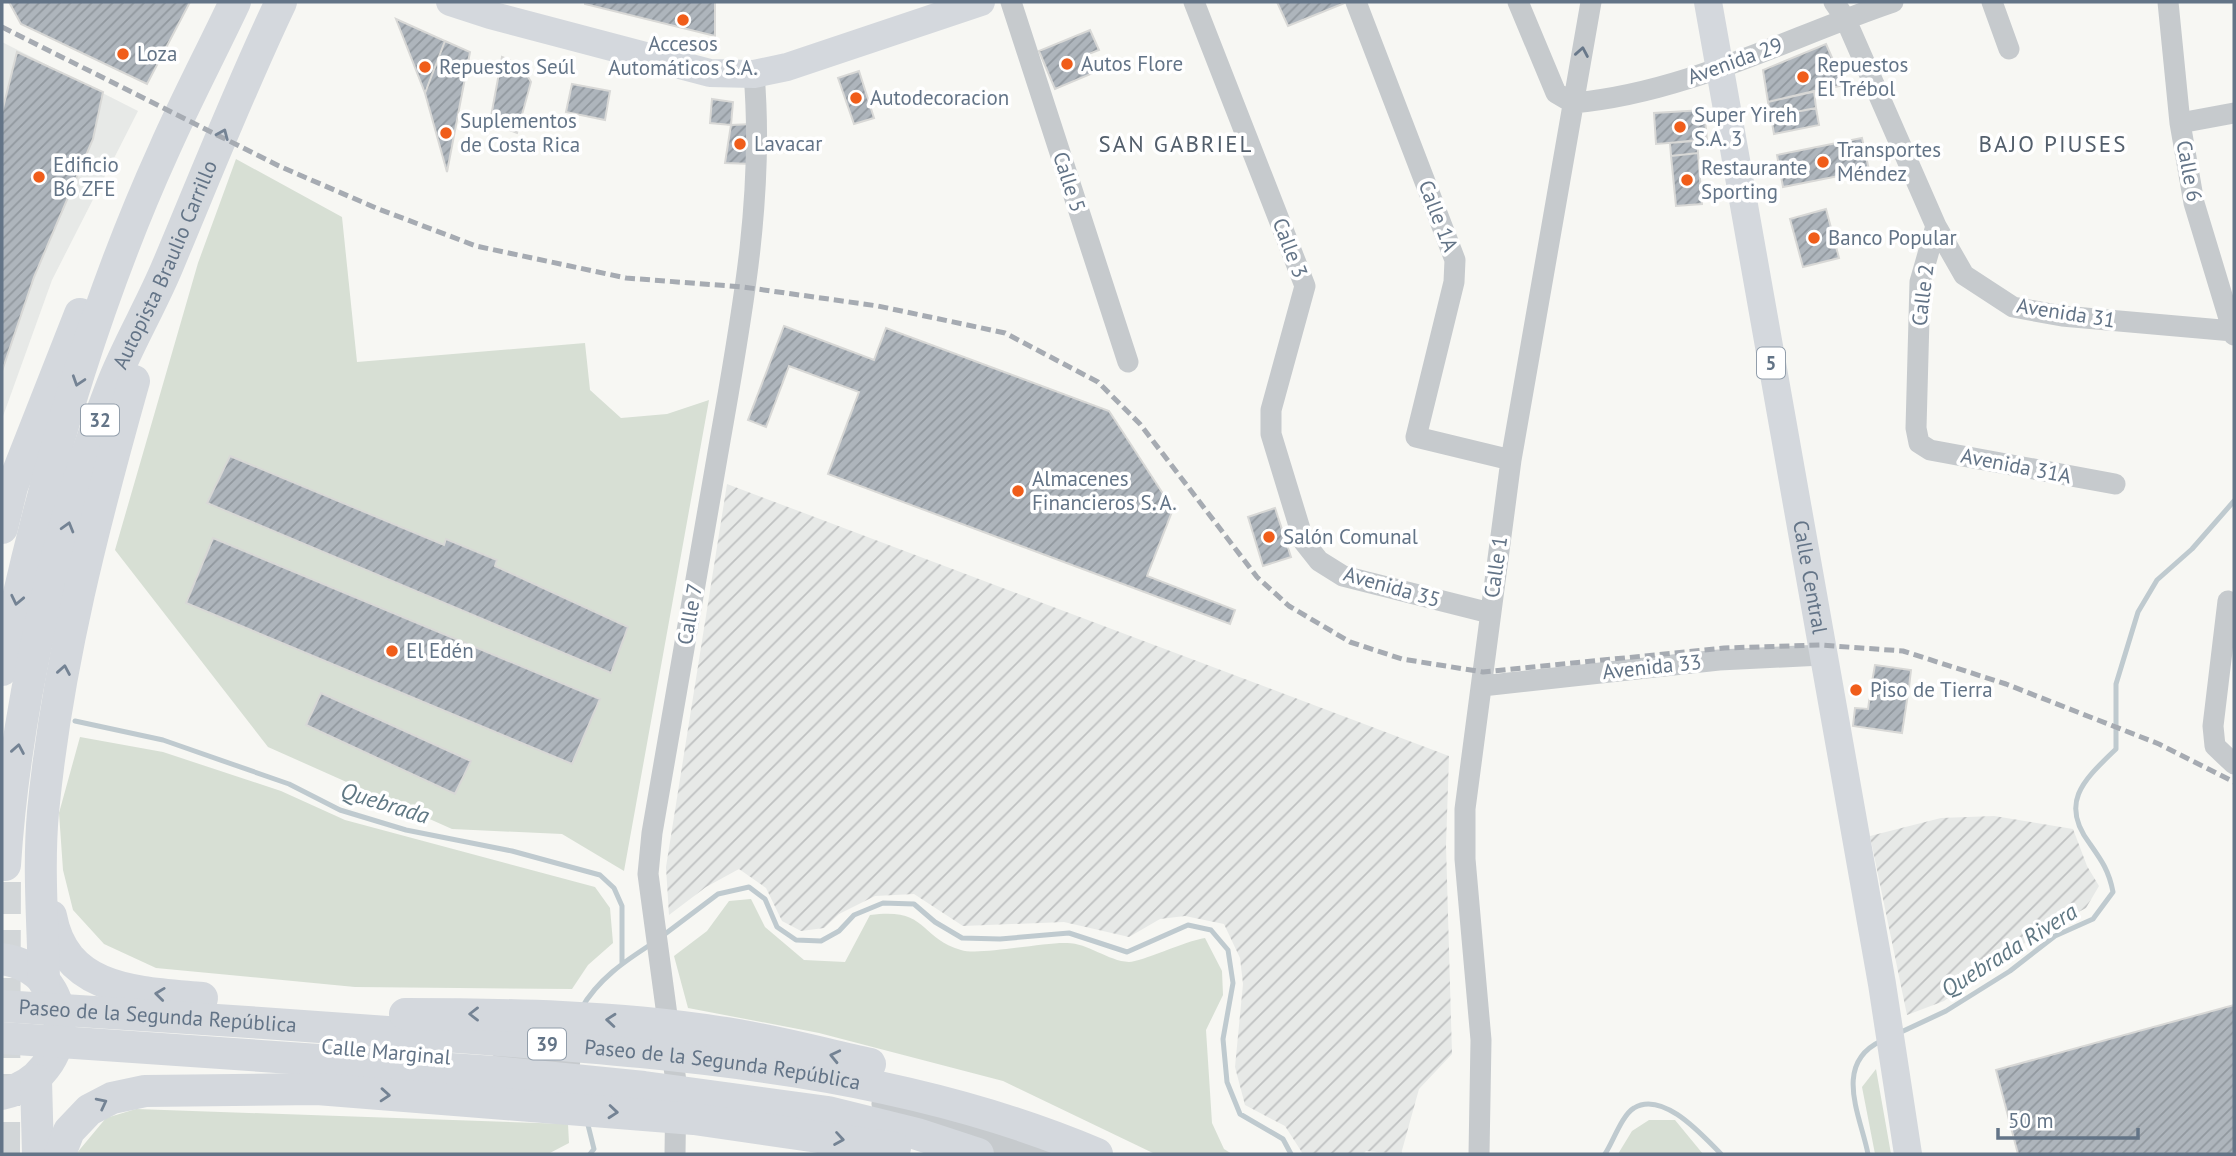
<svg xmlns="http://www.w3.org/2000/svg" width="2236" height="1156" viewBox="0 0 2236 1156" font-family="'PT Sans',sans-serif">
	<style>
		.built { fill: #e7e9e7 }
		.industrial { fill: url(#industrial-furrows) }
		.green { fill: #d7dfd4 }
		.lines { fill: none; stroke-linecap: round; stroke-linejoin: round }
		.stream { stroke: #bfcacf; stroke-width: 5 }
		.building { fill: url(#building-hatch); stroke: #d8d8d6; stroke-width: 2 }
		.highway-tunnel { stroke: #d2d6d8; stroke-width: 32; stroke-dasharray: 32 16; stroke-linecap: butt }
		.minor { stroke: #c6cacd; stroke-width: 21 }
		.major { stroke: #d4d8dd; stroke-width: 28 }
		.highway { stroke: #d4d8dd; stroke-width: 32 }
		.rail { stroke: #a6abb2; stroke-width: 5; stroke-dasharray: 10 5; stroke-linecap: butt }
		.oneway { stroke: #68788a }
		.oneway2 { stroke: #748394 }
		.poi-dot { fill: #f05d1a; stroke: #fff; stroke-width: 2.5 }
		.labels { text-anchor: middle; stroke-width: 7; stroke-linejoin: round; paint-order: stroke }
		.shield { fill: #fff; stroke: #929eab; stroke-width: 2 }
		.shield-label { font-size: 19px; font-weight: bold; fill: #637487 }
		.poi-label { font-size: 21px; fill: #637487; stroke: #fff; text-anchor: start }
		.street-label { font-size: 21px; fill: #637487; stroke: #fff }
		.neighbourhood-label { font-size: 23px; letter-spacing: 2px; fill: #525e6b; stroke: #fff }
		.water-label { font-size: 23px; font-style: italic; fill: #5f7783; stroke: #fff }
	</style>
	<defs>
		<pattern id="industrial-furrows" width="10" height="10" patternUnits="userSpaceOnUse" patternTransform="scale(1.75)"><rect width="10" height="10" fill="#e7e9e7"/><path d="M-1 1l2-2M0 10L10 0M9 11l2-2" fill="none" stroke="#bfc1c1"/></pattern>
		<pattern id="building-hatch" width="6" height="6" patternUnits="userSpaceOnUse" patternTransform="scale(1.75)"><rect width="6" height="6" fill="#aeb5bc"/><path d="M-1 1l2-2M0 6l6-6M5 7l2-2" fill="none" stroke="#91989e"/></pattern>
	</defs>
	<rect width="100%" height="100%" fill="#f7f7f3"/>
	<path class="built" d="M2 42 138 111 52 280 2 419Z"/>
	<path class="industrial" d="M727 484 1449 756 1446 845 1452 1054 1419 1089 1401 1154 1366 1151 1363 1154H1303L1285 1126 1245 1105 1235 1067 1243 984 1240 958 1224 924 1185 916 1160 919 1129 937 1064 922 963 926 914 894 875 896 839 914 824 928 801 931 782 921 766 888 739 869 706 887 669 915 666 867Z
		M1994 816 2073 829 2087 866 2099 886 2086 908 2036 935 1944 1001 1907 1015 1870 836 1941 818Z"/>
	<path class="green" d="M236 159 342 217 357 362 585 343 590 390 621 418 667 414 709 400 624 871 562 834 452 829 268 747 115 550 198 263Z
		M80 737 163 752 281 791 345 820 595 887 610 908 613 943 588 965 572 989 355 987 156 968 104 944 73 910 63 870 59 813Z
		M751 899 765 927 804 960 845 962 870 915C928 907 918 937 961 950 979 956 1043 942 1067 943 1088 943 1108 961 1129 962 1141 962 1185 941 1205 938L1222 971 1223 995 1206 1030 1212 1123 1224 1149 1232 1154H1155L1003 1081 819 1033 688 1008 674 956 707 931 729 901Z
		M1876 1069 1891 1154H1875L1862 1087Z
		M136 1109 568 1124 569 1143 548 1154H76L106 1118Z
		M1649 1120H1675L1703 1154H1618L1632 1131Z"/>
	<g class="lines">
		<path class="stream" d="M75 721 163 740 289 784 340 810 406 830 512 851 600 875 614 888 622 906V963
			M661 937 718 894 749 887 765 899 777 927 796 940 821 941 839 931 854 915 883 903 914 904 935 922 962 938 1000 939 1069 933 1127 952 1188 925 1211 930 1228 950 1233 983 1223 1039 1227 1082 1240 1114 1283 1139 1291 1154
			M581 1009C598 979 625 961 653 943
			M1899 1033 1946 1011 2010 971 2055 936 2093 919 2113 892C2109 871 2102 861 2090 844 2058 802 2085 779 2116 749V684L2138 612 2157 580 2192 549 2234 501
			M587 1121 594 1149 590 1154
			M1605 1154C1613 1142 1622 1115 1634 1108 1663 1090 1703 1136 1721 1154
			M1868 1154C1861 1117 1832 1064 1881 1041"/>
	</g>
	<path class="building" d="M9 2H190L147 84 21 24Z
		M585 2H715V36L585 4Z
		M1277 2H1347L1288 26Z
		M396 19 445 41 425 93Z
		M1090 30 1099 50 1086 55 1093 73 1055 89 1039 51Z
		M445 41 470 52 447 172 425 93Z
		M1826 44 1844 85 1768 102 1763 70Z
		M17 52 103 92 93 139 34 277 2 371V112Z
		M502 57 521 65 531 82 517 133 490 122Z
		M859 71 874 118 854 124 838 78Z
		M572 84 610 91 605 120 566 112Z
		M1814 91 1816 108 1771 117 1768 102Z
		M712 99 733 102 731 125 710 123Z
		M1816 108 1819 125 1774 134 1771 117Z
		M1704 110 1707 140 1656 144 1654 113Z
		M752 124 753 164 725 163 731 125Z
		M1862 138 1869 170 1783 187 1777 155Z
		M1697 140 1698 153 1671 156 1670 143Z
		M1698 153 1702 204 1676 206 1671 156Z
		M1826 209 1839 258 1803 267 1790 219Z
		M784 326 874 360 886 328 1109 411 1173 509 1147 576 1235 610 1230 624 828 474 859 392 789 366 766 427 748 420Z
		M230 456 444 545 446 539 497 560 495 566 628 627 611 673 207 503Z
		M1275 508 1291 557 1263 566 1248 517Z
		M213 538 600 699 572 764 186 603Z
		M1875 665 1911 670 1909 687 1872 682Z
		M1872 682 1909 687 1902 733 1853 726 1855 708 1868 709Z
		M321 693 471 761 455 794 306 725Z
		M2234 1005V1154H2018L1996 1070Z"/>
	<g class="lines">
		<path class="highway-tunnel" d="M4 1154 5 865"/>
		<path class="minor" d="M1011 2 1128 362
			M1194 2 1305 286 1271 410V434L1304 542 1319 561 1343 576 1490 613
			M1356 2 1455 260 1454 282 1416 437 1511 460
			M1518 2 1556 93 1573 103
			M1834 2 1845 18 1936 226 1964 275 2013 307 2062 316 2233 331
			M1992 2 2009 49
			M2168 2 2180 123 2194 203 2234 335
			M1573 103C1686 93 1787 38 1893 2
			M2180 123 2234 113
			M1936 226 1920 282 1916 428 1919 443 1930 450 2115 484
			M2228 601 2213 726 2215 746 2234 764
			M1482 686 1719 660 1822 655
			M502 1061H570
			M882 1104 1051 1154
			M966 1138 1014 1154
			M675 1154 676 1082 648 874 652 833C674 708 695 583 717 458 739 331 765 203 754 74
			M1479 1154 1481 1040 1465 859V809L1511 460 1591 2"/>
		<g class="major">
			<path d="M450 2 490 15 710 73 754 74 787 67 981 2"/>
			<path id="s1" d="M1708 2 1882 984 1908 1154"/>
		</g>
		<g class="highway">
			<path d="M2 528 12 487 80 314"/>
			<path d="M2 670C39 493 89 315 164 150 186 100 212 51 235 2"/>
			<path id="s2" d="M5 865C15 712 56 528 112 385 128 344 151 306 168 265 205 177 240 88 281 2"/>
			<path d="M51 916C65 992 138 992 202 998"/>
			<path d="M2 959C80 970 78 1077 2 1094"/>
			<path d="M44 982C43 926 38 868 43 812 57 665 94 523 134 381"/>
			<path id="s3" d="M2 1006C163 1016 325 1027 486 1039 692 1055 905 1072 1097 1154"/>
			<path d="M405 1014C510 1014 614 1016 719 1032 770 1039 820 1053 870 1064"/>
			<path d="M2 1038 494 1072 644 1087 828 1112 917 1134 978 1154"/>
			<path d="M36 1080 38 1154"/>
			<path d="M60 1154 69 1131 89 1110 112 1098 145 1091 317 1089 694 1119 895 1148"/>
		</g>
		<path class="rail" d="M2 27 279 166 376 208 476 246 626 278 743 287 878 306 1005 333 1098 382 1140 424 1257 577 1289 606 1350 642 1402 659 1483 672 1724 648 1820 645 1903 651 2006 684 2159 744 2234 782"/>
	</g>
	<defs><path id="oneway-chevron" d="M-2-3.5L2.5 0L-2 3.5" fill="none" stroke-width="1.6" stroke-linecap="round" stroke-linejoin="round" transform="scale(1.75)"/></defs>
	<use class="oneway" href="#oneway-chevron" transform="translate(1582 52) rotate(-80)"/>
	<g class="oneway2">
		<use href="#oneway-chevron" transform="translate(223 134) rotate(-67)"/>
		<use href="#oneway-chevron" transform="translate(78 381) rotate(108)"/>
		<use href="#oneway-chevron" transform="translate(68 527) rotate(-74)"/>
		<use href="#oneway-chevron" transform="translate(17 600) rotate(102)"/>
		<use href="#oneway-chevron" transform="translate(64 670) rotate(-80)"/>
		<use href="#oneway-chevron" transform="translate(18 749) rotate(-80)"/>
		<use href="#oneway-chevron" transform="translate(160 994) rotate(-173)"/>
		<use href="#oneway-chevron" transform="translate(474 1014) rotate(-180)"/>
		<use href="#oneway-chevron" transform="translate(611 1020) rotate(-175)"/>
		<use href="#oneway-chevron" transform="translate(835 1056) rotate(-167)"/>
		<use href="#oneway-chevron" transform="translate(385 1095) rotate(4)"/>
		<use href="#oneway-chevron" transform="translate(102 1103) rotate(-27)"/>
		<use href="#oneway-chevron" transform="translate(613 1112) rotate(5)"/>
		<use href="#oneway-chevron" transform="translate(839 1139) rotate(9)"/>
	</g>
	<g class="poi-dot">
		<circle cx="683" cy="20" r="7"/>
		<circle cx="123" cy="54" r="7"/>
		<circle cx="1067" cy="64" r="7"/>
		<circle cx="425" cy="67" r="7"/>
		<circle cx="1803" cy="77" r="7"/>
		<circle cx="856" cy="98" r="7"/>
		<circle cx="1680" cy="127" r="7"/>
		<circle cx="446" cy="133" r="7"/>
		<circle cx="740" cy="144" r="7"/>
		<circle cx="1823" cy="162" r="7"/>
		<circle cx="39" cy="177" r="7"/>
		<circle cx="1687" cy="180" r="7"/>
		<circle cx="1814" cy="238" r="7"/>
		<circle cx="1018" cy="491" r="7"/>
		<circle cx="1269" cy="537" r="7"/>
		<circle cx="392" cy="651" r="7"/>
		<circle cx="1856" cy="690" r="7"/>
	</g>
	<g class="labels">
		<g class="shield">
			<rect x="1757" y="347.5" width="28" height="31" rx="5"/>
			<rect x="81" y="404.5" width="38" height="31" rx="5"/>
			<rect x="528" y="1028.5" width="38" height="31" rx="5"/>
		</g>
		<g class="shield-label">
			<text x="1771" y="370">5</text>
			<text x="100" y="427">32</text>
			<text x="547" y="1051">39</text>
		</g>
		<g class="poi-label">
			<text x="683" y="51" text-anchor="middle">Accesos<tspan x="683" dy="24">Automáticos S.A.</tspan></text>
			<text x="137" y="61">Loza</text>
			<text x="1081" y="71">Autos Flore</text>
			<text x="1817" y="72">Repuestos<tspan x="1817" dy="24">El Trébol</tspan></text>
			<text x="439" y="74">Repuestos Seúl</text>
			<text x="870" y="105">Autodecoracion</text>
			<text x="1694" y="122">Super Yireh<tspan x="1694" dy="24">S.A. 3</tspan></text>
			<text x="460" y="128">Suplementos<tspan x="460" dy="24">de Costa Rica</tspan></text>
			<text x="754" y="151">Lavacar</text>
			<text x="1837" y="157">Transportes<tspan x="1837" dy="24">Méndez</tspan></text>
			<text x="53" y="172">Edificio<tspan x="53" dy="24">B6 ZFE</tspan></text>
			<text x="1701" y="175">Restaurante<tspan x="1701" dy="24">Sporting</tspan></text>
			<text x="1828" y="245">Banco Popular</text>
			<text x="1032" y="486">Almacenes<tspan x="1032" dy="24">Financieros S. A.</tspan></text>
			<text x="1283" y="544">Salón Comunal</text>
			<text x="406" y="658">El Edén</text>
			<text x="1870" y="697">Piso de Tierra</text>
		</g>
		<g class="street-label">
			<text transform="translate(1735 61) rotate(-20)" y="7">Avenida 29</text>
			<text transform="translate(2189 171) rotate(79)" y="7">Calle 6</text>
			<text transform="translate(1069 182) rotate(72)" y="7">Calle 5</text>
			<text transform="translate(1438 216) rotate(69)" y="7">Calle 1A</text>
			<text transform="translate(1290 248) rotate(69)" y="7">Calle 3</text>
			<text dy="7" stroke="none"><textPath href="#s2" startOffset="625">Autopista Braulio Carrillo</textPath></text>
			<text transform="translate(1923 295) rotate(-83)" y="7">Calle 2</text>
			<text transform="translate(2066 313) rotate(9)" y="7">Avenida 31</text>
			<text transform="translate(2016 466) rotate(11)" y="7">Avenida 31A</text>
			<text transform="translate(1496 567) rotate(-82)" y="7">Calle 1</text>
			<text dy="7" stroke="none"><textPath href="#s1" startOffset="584">Calle Central</textPath></text>
			<text transform="translate(1392 587) rotate(16)" y="7">Avenida 35</text>
			<text transform="translate(690 614) rotate(-80)" y="7">Calle 7</text>
			<text transform="translate(1652 667) rotate(-6)" y="7">Avenida 33</text>
			<text dy="7" stroke="none"><textPath href="#s3" startOffset="156">Paseo de la Segunda República</textPath></text>
			<text transform="translate(386 1052) rotate(5)" y="7">Calle Marginal</text>
			<text dy="7" stroke="none"><textPath href="#s3" startOffset="723">Paseo de la Segunda República</textPath></text>
		</g>
		<g class="neighbourhood-label">
			<text x="1176" y="152">SAN GABRIEL</text>
			<text x="2053" y="152">BAJO PIUSES</text>
		</g>
		<g class="water-label">
			<text transform="translate(385 803) rotate(17)" y="8">Quebrada</text>
			<text transform="translate(2009 950) rotate(-32)" y="8">Quebrada Rivera</text>
		</g>
	</g>
	<rect width="2236" height="1156" fill="none" stroke="#637487" stroke-width="7"/>
	<path d="M1998 1128v10h140v-10" fill="none" stroke="#637487" stroke-width="3.5"/>
	<text x="2008" y="1128" font-size="21" fill="#637487" stroke="#ffffff" stroke-width="5" paint-order="stroke">50 m</text>
</svg>
